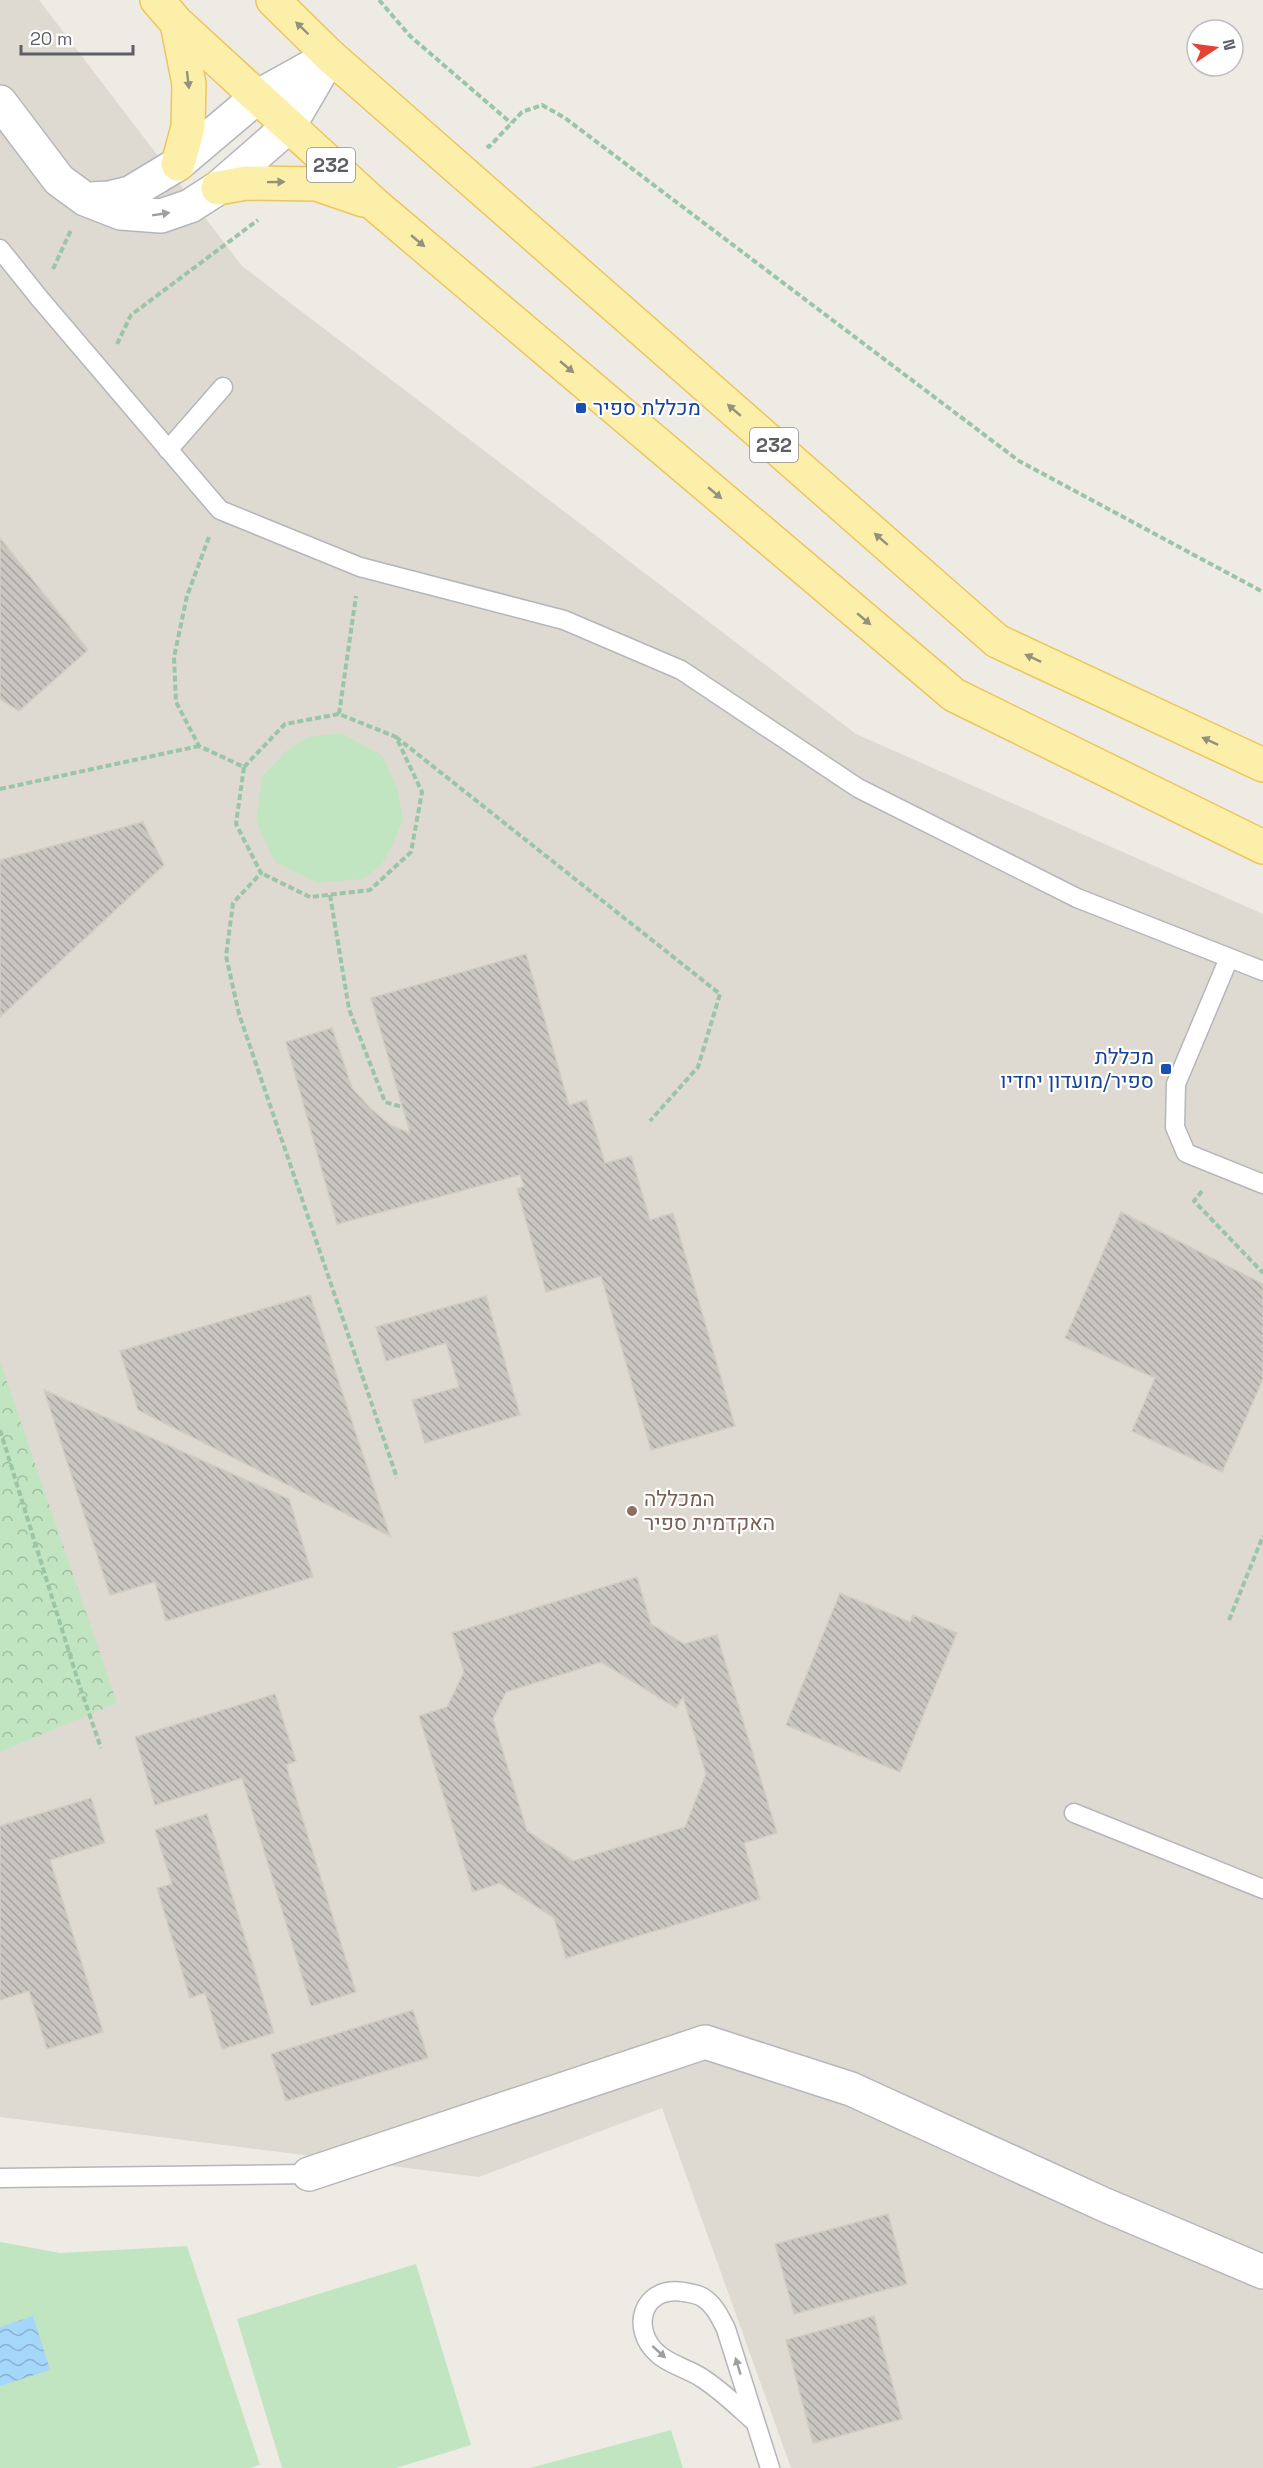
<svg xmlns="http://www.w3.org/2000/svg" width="1263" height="2468" viewBox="0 0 1263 2468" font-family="'Space Grotesk',Heebo,sans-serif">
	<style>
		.education { fill: #dedad2 }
		.grass { fill: #c1e5c1 }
		.park { fill: url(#park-crowns) }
		.water { fill: url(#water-waves) }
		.building { fill: url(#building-back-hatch); stroke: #d2cdc2; stroke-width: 1.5; fill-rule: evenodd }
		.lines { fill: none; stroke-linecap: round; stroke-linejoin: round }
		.service-casing { stroke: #b4b6ba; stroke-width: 21 }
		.minor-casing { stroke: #b4b6ba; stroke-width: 36 }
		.primary-casing { stroke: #edc55d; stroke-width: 36 }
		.path { stroke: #9ac5a6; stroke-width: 4; stroke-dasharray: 6 3; stroke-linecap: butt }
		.service { stroke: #fff; stroke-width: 18 }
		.minor { stroke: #fff; stroke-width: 33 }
		.primary { stroke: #fcefaa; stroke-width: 33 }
		.oneway { fill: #94917c }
		.oneway2 { fill: #9d9fa2 }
		.transit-dot { fill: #1a4fb4; stroke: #fff; stroke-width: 2 }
		.education-dot { fill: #8d6e63; stroke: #fff; stroke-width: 2 }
		.labels { text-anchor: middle; stroke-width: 4.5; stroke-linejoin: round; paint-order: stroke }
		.shield { fill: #fff; stroke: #8d8f92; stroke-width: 1.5 }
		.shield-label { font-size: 20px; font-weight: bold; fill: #5c5f64 }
		.transit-label { font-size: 21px; fill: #164399; stroke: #fff; text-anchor: start }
		.education-label { font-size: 21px; fill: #785e54; stroke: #fff; text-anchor: start }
	</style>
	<defs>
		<pattern id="park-crowns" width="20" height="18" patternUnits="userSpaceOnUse" patternTransform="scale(1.5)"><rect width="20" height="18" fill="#c1e5c1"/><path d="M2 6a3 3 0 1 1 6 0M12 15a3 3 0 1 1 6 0" fill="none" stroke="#a0bda0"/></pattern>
		<pattern id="water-waves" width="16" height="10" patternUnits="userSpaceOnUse" patternTransform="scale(1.5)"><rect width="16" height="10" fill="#a5d6fc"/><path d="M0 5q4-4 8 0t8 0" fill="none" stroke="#8ab1d0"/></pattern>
		<pattern id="building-back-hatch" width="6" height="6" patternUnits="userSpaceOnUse" patternTransform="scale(1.5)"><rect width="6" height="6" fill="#c9c6c1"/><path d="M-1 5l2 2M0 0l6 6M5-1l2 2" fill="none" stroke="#a6a4a0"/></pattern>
	</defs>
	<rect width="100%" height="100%" fill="#eeebe4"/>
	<path class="education" d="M0 0H39L242 266 856 734 1263 914V2468H791L662 2108 479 2177 0 2117Z"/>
	<path class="grass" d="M341 733 382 755 397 788 403 819 394 842 382 864 363 879 317 883 275 862 256 821 262 777 285 752 308 737Z
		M0 2242 60 2253 187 2246 260 2465 250 2468H0Z
		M416 2264 471 2445 396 2468H282L237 2319Z
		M671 2430 683 2468H530Z"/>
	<path class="park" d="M0 1361 117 1703 0 1752Z"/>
	<path class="water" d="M33 2316 50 2370 0 2386V2327Z"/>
	<path class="building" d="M0 538 88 650 19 711 0 699Z
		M143 822 164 865 0 1017V860Z
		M526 954 569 1105 586 1100 605 1163 631 1156 650 1220 673 1213 735 1426 651 1450 601 1276 546 1292 517 1189 524 1186 520 1175 337 1224 286 1042 332 1028 352 1088 370 1108 390 1125 410 1133 371 998Z
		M1121 1212 1263 1284V1379L1222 1472 1132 1431 1155 1378 1065 1338Z
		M310 1295 390 1536 138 1410 120 1351Z
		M486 1296 520 1415 425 1443 412 1400 459 1387 446 1343 386 1361 376 1327Z
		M44 1390 289 1499 313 1577 166 1621 155 1582 110 1595Z
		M637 1577 651 1624 684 1644 717 1635 777 1833 744 1843 760 1899 566 1958 554 1918 500 1883 473 1892 419 1716 447 1707 464 1672 452 1633ZM601 1662 676 1708 683 1697 706 1774 685 1827 573 1861 527 1831 493 1719 506 1692Z
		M840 1593 910 1622 913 1615 957 1633 900 1772 786 1725Z
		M275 1694 296 1761 286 1765 356 1992 311 2006 242 1778 155 1805 135 1737Z
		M91 1798 105 1843 50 1860 103 2032 47 2049 29 1991 0 2000V1826Z
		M207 1814 274 2033 222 2049 205 1993 190 1998 157 1888 172 1884 155 1830Z
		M413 2010 428 2058 286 2101 271 2054Z
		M888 2214 907 2284 794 2314 775 2244Z
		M874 2316 902 2419 813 2443 786 2340Z"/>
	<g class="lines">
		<g class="service-casing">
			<path id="service" d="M0 249 40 299 220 510 360 567 564 620 681 670 858 788 1077 898 1263 971
				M168 450 223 387
				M1229 958 1176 1084 1175 1127 1186 1153 1263 1184
				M1074 1813 1263 1889
				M0 2178 309 2174
				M755 2422C738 2407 721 2390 702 2378 689 2369 670 2365 658 2354 630 2330 641 2285 684 2292 689 2293 697 2294 702 2297 714 2304 720 2317 726 2329L770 2468"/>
		</g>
		<g class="minor-casing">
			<path id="minor" d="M0 102 59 180 85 199 121 213 161 216 190 206 218 188 289 126 330 56
				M91 199 109 198 130 193 178 164 257 97 329 57
				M309 2174 705 2042 851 2089 1105 2205 1263 2272"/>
		</g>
		<g class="primary-casing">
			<path id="primary" d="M157 0 177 23 373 203 954 695 1263 847
				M273 0 330 56 997 641 1263 765
				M177 23 189 84 188 127 178 164
				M218 188 246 183 316 184 363 200"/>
		</g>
		<path class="path" d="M379 0 410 36 511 123
			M487 145 489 147 522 112 542 105 565 118 1019 461 1263 592
			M53 269 71 230
			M117 344 131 315 258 220
			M209 537 187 596 174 657 176 702 199 746 244 767 236 824 261 873 233 903 226 956 239 1014 397 1478
			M339 714 356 596
			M396 737 720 994 698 1067 650 1121
			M244 767 285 724 339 714 396 737 422 792 411 852 370 890 310 897 261 873
			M0 789 199 746
			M330 895 349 1009 385 1102 402 1107
			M1202 1191 1194 1201 1263 1273
			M0 1430 78 1681 101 1748
			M1229 1620 1263 1536"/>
		<use href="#service" class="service"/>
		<use href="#minor" class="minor"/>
		<use href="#primary" class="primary"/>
	</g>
	<defs><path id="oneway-solid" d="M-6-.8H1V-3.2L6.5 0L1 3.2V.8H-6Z" transform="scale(1.5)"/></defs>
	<g class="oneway">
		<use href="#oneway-solid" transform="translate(302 28) rotate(-136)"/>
		<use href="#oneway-solid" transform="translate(188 80) rotate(83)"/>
		<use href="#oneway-solid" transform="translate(276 182) rotate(-1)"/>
		<use href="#oneway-solid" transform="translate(418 241) rotate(40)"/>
		<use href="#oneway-solid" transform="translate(567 367) rotate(40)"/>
		<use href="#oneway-solid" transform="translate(734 410) rotate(-139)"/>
		<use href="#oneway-solid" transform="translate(715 493) rotate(40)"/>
		<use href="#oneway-solid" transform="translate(881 539) rotate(-139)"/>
		<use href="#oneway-solid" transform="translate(864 619) rotate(40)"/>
		<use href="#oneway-solid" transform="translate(1033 658) rotate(-155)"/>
		<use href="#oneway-solid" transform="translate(1210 741) rotate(-155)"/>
	</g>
	<g class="oneway2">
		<use href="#oneway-solid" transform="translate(161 214) rotate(-9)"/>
		<use href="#oneway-solid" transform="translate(659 2352) rotate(42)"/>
		<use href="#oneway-solid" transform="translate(738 2366) rotate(-107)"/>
	</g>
	<g class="transit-dot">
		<rect x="575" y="402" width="12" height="12" rx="3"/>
		<rect x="1160" y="1063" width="12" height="12" rx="3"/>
	</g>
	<circle class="education-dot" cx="632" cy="1511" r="6"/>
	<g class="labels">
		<g class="shield">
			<rect x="307" y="148" width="48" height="34" rx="4.5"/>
			<rect x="750" y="428" width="48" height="34" rx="4.5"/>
		</g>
		<g class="shield-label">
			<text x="331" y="172">232</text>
			<text x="774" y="452">232</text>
		</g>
		<g class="transit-label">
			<text x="593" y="415">מכללת ספיר</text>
			<text x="1154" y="1064" text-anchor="end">מכללת<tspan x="1154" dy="24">ספיר/מועדון יחדיו</tspan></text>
		</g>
		<g class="education-label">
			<text x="644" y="1506">המכללה<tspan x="644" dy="24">האקדמית ספיר</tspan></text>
		</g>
	</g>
	<g transform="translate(1215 48) rotate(77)"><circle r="28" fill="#ffffff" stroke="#bebfc1" stroke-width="1.5"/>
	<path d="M0-4.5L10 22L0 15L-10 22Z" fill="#e44234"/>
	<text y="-9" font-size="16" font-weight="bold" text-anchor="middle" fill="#5c5f64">N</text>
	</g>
	<path d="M21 45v9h112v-9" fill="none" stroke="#5c5f64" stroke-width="3"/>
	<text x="30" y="45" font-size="18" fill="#5c5f64" stroke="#ffffff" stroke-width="4.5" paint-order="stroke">20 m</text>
</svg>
